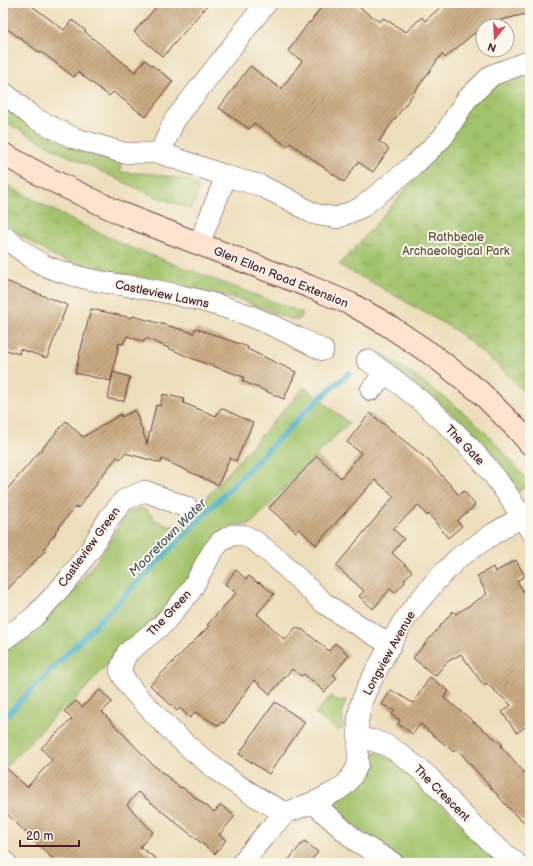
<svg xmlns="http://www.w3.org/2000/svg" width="533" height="866" viewBox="0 0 533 866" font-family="'Balsamiq Sans',sans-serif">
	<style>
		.green { fill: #a2c36c; stroke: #76714c }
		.park { fill: url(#park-tufts); stroke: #76714c }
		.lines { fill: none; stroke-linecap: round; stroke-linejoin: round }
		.stream { stroke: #4cb0cb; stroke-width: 6 }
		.building { fill: url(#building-hatch) }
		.street-casing { stroke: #623c41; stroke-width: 22 }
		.secondary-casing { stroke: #623c41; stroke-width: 24 }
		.street { stroke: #fff; stroke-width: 21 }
		.secondary { stroke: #fee3d1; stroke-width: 22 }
		.labels { text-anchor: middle; stroke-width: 4; stroke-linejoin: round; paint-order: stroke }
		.park-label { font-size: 12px; fill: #64503e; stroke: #fbf7ec }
		.street-label { font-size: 12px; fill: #4a1f2b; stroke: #fbf7ec }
		.water-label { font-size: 13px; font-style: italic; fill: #4b596b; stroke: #fbf7ec }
	</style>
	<defs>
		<pattern id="park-tufts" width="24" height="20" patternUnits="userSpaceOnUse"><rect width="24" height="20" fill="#a2c36c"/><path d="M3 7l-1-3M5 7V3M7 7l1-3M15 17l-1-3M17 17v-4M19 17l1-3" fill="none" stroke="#869e59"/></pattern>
		<pattern id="building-hatch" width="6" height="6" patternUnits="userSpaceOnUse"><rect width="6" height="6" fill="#c9aa81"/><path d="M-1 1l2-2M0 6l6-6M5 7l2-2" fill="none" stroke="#a58a6a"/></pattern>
	</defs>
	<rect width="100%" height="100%" fill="#fbf7ec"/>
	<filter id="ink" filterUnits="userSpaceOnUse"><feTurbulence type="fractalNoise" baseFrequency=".025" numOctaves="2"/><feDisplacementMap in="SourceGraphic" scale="8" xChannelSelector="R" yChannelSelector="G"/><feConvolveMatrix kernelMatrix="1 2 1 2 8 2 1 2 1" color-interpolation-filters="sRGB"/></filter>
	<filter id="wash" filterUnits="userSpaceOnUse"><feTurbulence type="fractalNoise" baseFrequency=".012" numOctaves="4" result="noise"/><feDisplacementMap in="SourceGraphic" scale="16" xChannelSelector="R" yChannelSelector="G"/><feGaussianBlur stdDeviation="0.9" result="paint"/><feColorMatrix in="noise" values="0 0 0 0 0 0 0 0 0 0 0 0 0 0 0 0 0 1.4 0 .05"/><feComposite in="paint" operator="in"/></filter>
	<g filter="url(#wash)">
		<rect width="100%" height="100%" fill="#eddebb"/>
		<path class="green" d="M3 104 46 135 95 156 121 163 120 172 155 174 192 181 199 188 195 201 190 209 145 192 62 153 3 121Z
			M380 352C410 373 441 393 469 417 492 437 511 461 530 484V491L528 493 523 488 519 492C501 468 483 443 462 423 435 398 406 378 376 357Z
			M304 387 349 423 294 478 251 524 227 526 158 617 122 645 104 668 66 710 63 707 3 770V653L32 631 58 608 78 585 99 558 127 513 140 508 148 511 156 520 169 526H181Z
			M331 696 339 702 346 699 342 712 344 728 337 730 315 714Z
			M375 752 381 753 413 775 501 863H406L344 817 336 808 337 801 367 757Z"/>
		<path class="park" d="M530 68V398L502 369 455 330 373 283 339 265 355 248 450 138 470 104 493 83Z
			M3 183 70 219 127 246 303 313 298 320 289 319 241 300 142 277 98 271 55 257 20 235 3 221Z"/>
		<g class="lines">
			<path class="stream" d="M3 719 315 402 349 373"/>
		</g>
		<g id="blocks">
			<path class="building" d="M3 3H28L64 30 72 20 86 31 85 32 135 72 145 60 173 81 146 117 113 92 109 96 78 72 74 77 40 51 39 52 3 26Z
				M160 3H209L163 57 134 32Z
				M324 3H353L380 22 383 18 406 32 422 17 425 21 445 3H530V13L484 24 485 26H483V28L472 35 445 58 442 54 379 141 389 149 373 172 358 162 344 182 290 143 287 146 254 123 249 129 219 108 250 66 281 89 302 61 288 51 309 22 310 23Z
				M3 280 67 305 47 358 20 349 19 354 3 349Z
				M91 309 132 318 133 316 194 333 195 328 248 347 247 349 296 372 284 399 242 381 244 377 193 359 146 338 144 342 127 336 123 344 119 343 111 381 75 373Z
				M113 372 130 377 124 401 108 399Z
				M163 394 184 399 183 403 216 416 221 408 253 423 236 461 230 458 218 485 162 459 161 463 125 453 120 459 117 457 96 483 97 484 78 508 76 506 55 532 56 533 44 548 46 550 3 594V494L66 421 83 437 121 414V417L135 410 147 444 156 405 160 406Z
				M370 413 428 460 459 495 464 491 475 505 457 521 462 526 448 538 429 514 427 516 418 505 393 529 404 539 392 553 412 571 404 580 406 581 395 593 390 589 373 609 359 596 364 591 336 566 394 496 375 480 316 545 299 529 296 532 269 508 317 456 341 478 361 453 347 442Z
				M516 560 525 576 517 581 530 602V723L517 733 502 712 511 705 486 683 484 686 461 654 447 662 435 676 413 658 453 611 456 614 487 594 477 576 493 567 495 572Z
				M236 570 246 579 249 576 258 583 259 582 274 594 257 614 285 640 296 627 301 630 302 629 329 651 335 643 349 655 333 675 337 678 325 692 304 674 301 676 292 669 270 694 254 680 224 723 222 722 219 726 195 712 190 718 180 708 177 711 150 685 209 626 207 625 236 593 225 584Z
				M430 677 449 691 444 698 503 745 501 746 530 779V826L514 814 457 749 454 752 420 724 413 734 398 724 400 720 392 715 394 711 382 704 391 690 413 703Z
				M100 690 112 702 102 712 152 764 181 788 182 787 214 812 221 805 235 816 219 835 226 840 215 854 138 792 127 805 153 832 140 847 162 863H57L3 810V765L27 787 52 760 41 748 72 719 64 711 76 701 82 707Z
				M275 702 305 722 269 774 239 754Z
				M304 841 318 852 309 863H286Z"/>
		</g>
	</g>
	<g filter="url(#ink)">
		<use href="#blocks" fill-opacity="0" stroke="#623c41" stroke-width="1"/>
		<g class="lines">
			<g class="street-casing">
				<path id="street" d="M3 92 34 118 74 138 124 153H160L226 176 259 185 288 199 314 214 337 218 362 207 414 165 443 137 466 100 492 75 530 61
					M160 153 174 121 266 3
					M3 236C17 247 32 260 48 267 90 284 138 285 182 296 208 302 235 309 260 320 281 329 302 340 323 350
					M199 244 226 176
					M367 360C409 389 448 422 481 460 500 481 515 506 530 530
					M371 390 385 373
					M3 640 34 617 68 580 91 549 109 518 124 500 145 491 188 508
					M359 739 372 740 386 745 399 753 428 776 459 811 489 841 516 863
					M319 800 321 810 356 841 393 863
					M286 813C235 788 189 751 150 709 138 697 127 686 120 670L127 653 162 625 190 592 212 552 220 542 232 535H243L255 541 275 557 324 603 345 617 391 645
					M3 860 6 863
					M242 863 268 831 286 813 319 800 338 790 346 784 354 773 358 764V720L361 703 368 686 401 625 414 607 434 583 458 558 493 534 530 512"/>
			</g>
			<g class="secondary-casing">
				<path id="secondary" d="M3 154 43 176 122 214 308 286 351 304 386 324 434 356 480 392 518 430 530 444"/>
			</g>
			<use href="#street" class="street"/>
			<use href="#secondary" class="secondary"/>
		</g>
	</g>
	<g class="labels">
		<g class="park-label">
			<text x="456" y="241">Rathbeale<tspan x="456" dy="14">Archaeological Park</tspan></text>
		</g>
		<g class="street-label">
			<text transform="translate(281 277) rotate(22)" y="4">Glen Ellan Road Extension</text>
			<text transform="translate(162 294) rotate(12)" y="4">Castleview Lawns</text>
			<text transform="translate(465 445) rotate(46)" y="4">The Gate</text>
			<text transform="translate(89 547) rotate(-54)" y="4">Castleview Green</text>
			<text transform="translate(169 613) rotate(-47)" y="4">The Green</text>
			<text transform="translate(389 653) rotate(-61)" y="4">Longview Avenue</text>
			<text transform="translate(442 793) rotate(45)" y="4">The Crescent</text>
		</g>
		<g class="water-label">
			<text transform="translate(167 537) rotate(-45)" y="5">Mooretown Water</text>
		</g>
	</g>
	<rect width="533" height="866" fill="none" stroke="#fbf7ec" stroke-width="16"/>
	<g transform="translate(495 38) rotate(198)"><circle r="19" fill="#fbf7ec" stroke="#b4a19f"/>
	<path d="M0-3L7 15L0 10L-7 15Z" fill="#d1495b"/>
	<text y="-6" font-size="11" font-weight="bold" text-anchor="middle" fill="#4a1f2b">N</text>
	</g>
	<path d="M20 840v6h59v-6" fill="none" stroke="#4a1f2b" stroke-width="2"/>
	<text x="26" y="840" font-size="12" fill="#4a1f2b" stroke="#fbf7ec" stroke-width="3" paint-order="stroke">20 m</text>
</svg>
